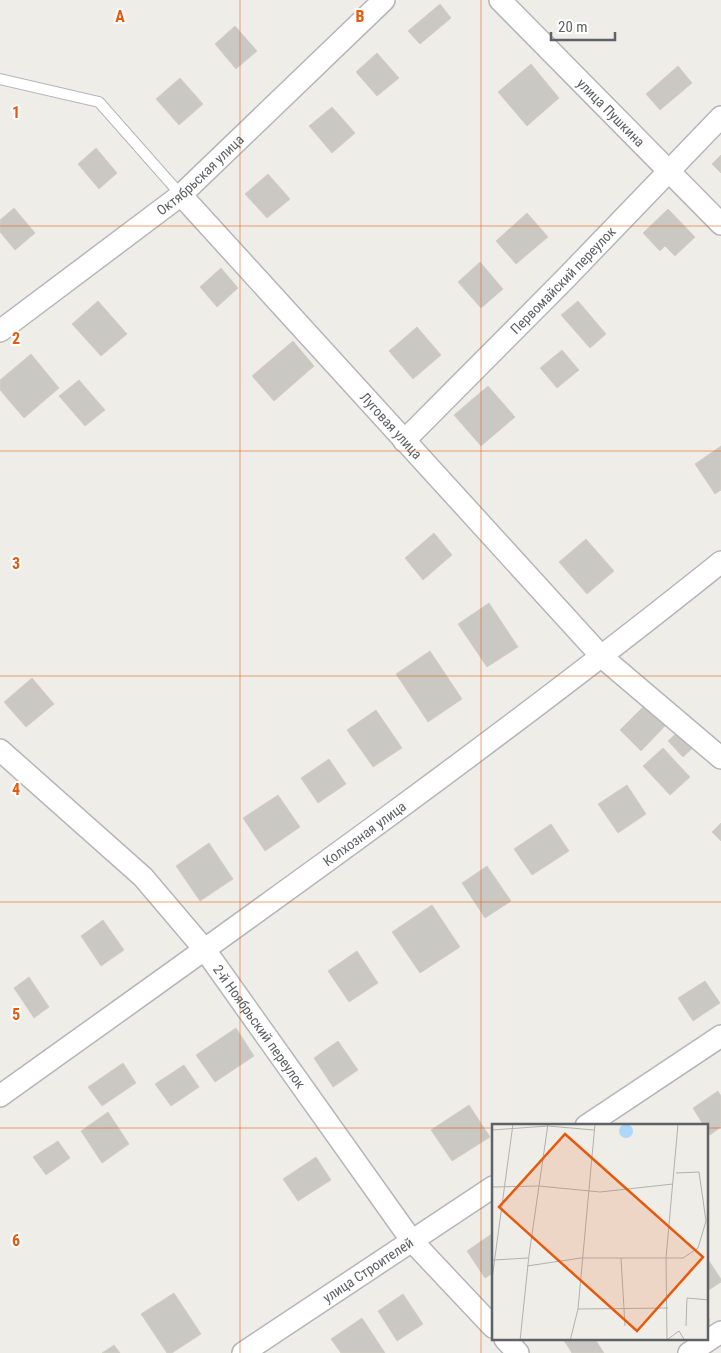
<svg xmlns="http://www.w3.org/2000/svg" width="721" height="1353" viewBox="0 0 721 1353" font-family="'Roboto Condensed',sans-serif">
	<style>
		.building { fill: #cac8c3; stroke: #d3cfc5 }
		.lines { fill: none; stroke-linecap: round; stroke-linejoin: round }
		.lane-casing { stroke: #b4b6ba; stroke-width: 12 }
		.street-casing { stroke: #b4b6ba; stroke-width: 24 }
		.lane { stroke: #fff; stroke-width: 10 }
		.street { stroke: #fff; stroke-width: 21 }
		.grid { fill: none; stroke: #e8590c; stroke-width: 1; stroke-opacity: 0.55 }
		.labels { text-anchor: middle; stroke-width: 4; stroke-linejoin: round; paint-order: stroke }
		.street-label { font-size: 14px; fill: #5e6165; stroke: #fff }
		.inset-road { fill: none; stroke: #b1b1af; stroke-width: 1 }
		.view { fill: #e8590c; fill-opacity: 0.15; stroke: #e8590c; stroke-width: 2.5 }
		.inset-edge { fill: none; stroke: #5e6165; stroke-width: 2.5 }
		.grid-label { font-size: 16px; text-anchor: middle; font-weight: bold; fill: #e8590c; stroke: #fff; stroke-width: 4; stroke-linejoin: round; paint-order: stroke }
	</style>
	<rect width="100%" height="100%" fill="#efede7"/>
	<path class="building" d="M440 4 451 18 420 44 408 31Z
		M235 26 257 51 236 69 215 44Z
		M377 53 399 78 377 96 356 72Z
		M531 64 559 98 527 126 498 92Z
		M678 66 692 83 660 110 646 94Z
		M180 78 203 104 179 125 156 99Z
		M332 107 355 133 332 153 309 126Z
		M96 148 117 173 99 189 78 164Z
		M721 155V173L712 164Z
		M268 174 290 199 267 218 245 194Z
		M14 208 35 233 15 250 0 232V220Z
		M668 209 695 237 675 256 665 246 660 251 643 233Z
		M527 213 548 237 516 264 496 241Z
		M480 262 503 289 481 308 458 282Z
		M221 268 238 288 217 307 200 287Z
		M98 301 127 334 101 356 72 324Z
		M578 301 606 334 590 348 561 315Z
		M417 327 441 355 413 379 389 351Z
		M293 341 314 366 274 401 252 376Z
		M562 350 579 370 557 388 540 368Z
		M31 354 59 388 24 418 0 390V380Z
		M79 380 105 410 85 426 59 396Z
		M488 386 515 417 481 446 454 415Z
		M721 446V490L715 494 695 464Z
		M434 533 452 555 423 580 405 558Z
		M586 539 614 571 587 594 559 562Z
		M489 603 518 647 487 667 458 624Z
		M430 651 462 699 428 722 396 674Z
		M32 678 54 704 26 727 4 702Z
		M645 705 665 726 641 751 620 730Z
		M376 710 402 748 373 767 347 730Z
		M681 729 696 745 683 757 668 741Z
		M663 748 690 777 670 795 643 766Z
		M329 759 346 784 318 803 301 778Z
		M627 785 646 814 618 833 598 804Z
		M278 795 300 827 265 851 243 818Z
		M721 823V841L712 832Z
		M551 824 569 851 532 875 514 849Z
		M209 843 233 879 200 901 176 866Z
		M487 866 511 901 485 918 462 883Z
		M432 905 460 947 420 973 392 932Z
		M103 920 124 950 101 966 81 936Z
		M357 951 378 983 349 1002 328 971Z
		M29 977 49 1007 34 1018 14 988Z
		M705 981 720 1003 693 1021 678 998Z
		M236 1028 254 1056 215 1082 196 1055Z
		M338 1041 358 1070 333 1087 314 1058Z
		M123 1063 136 1083 102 1106 88 1087Z
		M184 1065 199 1087 171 1106 155 1084Z
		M718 1091 721 1096V1127L710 1135 707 1126H704L693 1108Z
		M469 1105 490 1137 452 1161 431 1130Z
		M108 1112 129 1144 102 1163 81 1131Z
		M58 1141 70 1158 46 1175 33 1157Z
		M316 1157 331 1180 298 1201 283 1179Z
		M493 1233V1273L485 1278 467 1251Z
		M707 1258 721 1279V1282L707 1291Z
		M174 1293 201 1334 172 1353H167L141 1314Z
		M403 1294 423 1324 397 1341 378 1311Z
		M362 1318 385 1353H341L331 1339Z
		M563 1339H595L604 1353H572Z
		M114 1345 120 1353H102Z"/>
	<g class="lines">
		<g class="lane-casing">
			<path id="lane" d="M0 79 99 102 181 195"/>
		</g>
		<g class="street-casing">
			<g id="street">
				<path id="s1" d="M500 0 721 224"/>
				<path id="s2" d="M181 195 602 657 721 758"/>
				<path id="s3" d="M0 331 181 195 384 0"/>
				<path id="s4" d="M404 441 564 280 721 117"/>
				<path id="s5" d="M0 750 143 877 205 950 412 1241 493 1327"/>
				<path id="s6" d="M0 1096C243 922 488 749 721 562"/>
				<path d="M586 1126 721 1036"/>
				<path d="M505 1339 518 1353"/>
				<path id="s7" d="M243 1353 493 1187"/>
				<path d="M689 1353 721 1332"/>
			</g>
		</g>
		<use href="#lane" class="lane"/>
		<use href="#street" class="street"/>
	</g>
	<path class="grid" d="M240 0V1353M481 0V1353M0 226H721M0 451H721M0 676H721M0 902H721M0 1128H493M707 1128H721"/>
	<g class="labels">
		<g class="street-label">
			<text dy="5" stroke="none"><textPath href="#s1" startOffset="158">улица Пушкина</textPath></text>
			<text dy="5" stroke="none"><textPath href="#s3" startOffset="254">Октябрьская улица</textPath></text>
			<text dy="5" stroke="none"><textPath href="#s4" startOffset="226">Первомайский переулок</textPath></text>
			<text dy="5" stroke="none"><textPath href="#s2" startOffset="312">Луговая улица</textPath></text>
			<text dy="5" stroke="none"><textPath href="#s6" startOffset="449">Колхозная улица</textPath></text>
			<text dy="5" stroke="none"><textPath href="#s5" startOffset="381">2-й Ноябрьский переулок</textPath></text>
			<text dy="5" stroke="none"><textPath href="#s7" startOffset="150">улица Строителей</textPath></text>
		</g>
	</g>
	<g transform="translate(492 1124)">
		<rect width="216" height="216" fill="#efede7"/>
		<path d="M127 7a7 7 0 1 1 14 0a7 7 0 1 1-14 0Z" fill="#aed8f7"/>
		<path class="inset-road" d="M0 6 56 2 102 6M0 63 47 62 108 68 181 60M129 134 133 202M1 136 36 134M35 142 89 134H191L206 124 214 97 207 48 184 49M0 155 21 0M86 185 176 184M194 202 195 174 217 176M216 210 217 195M176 215 187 207 193 217M28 217 37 131 56 0M78 217 86 185 103 0M175 217 174 134 186 0"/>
		<path class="view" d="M73 10 211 133 145 207 7 83Z"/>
		<rect width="216" height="216" class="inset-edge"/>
	</g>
	<g class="grid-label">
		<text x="120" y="22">A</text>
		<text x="360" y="22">B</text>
		<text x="16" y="118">1</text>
		<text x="16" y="344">2</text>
		<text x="16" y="569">3</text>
		<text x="16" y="795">4</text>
		<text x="16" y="1020">5</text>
		<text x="16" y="1246">6</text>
	</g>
	<path d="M551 32v8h64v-8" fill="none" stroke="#5e6165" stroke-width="2.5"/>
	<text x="558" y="32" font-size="15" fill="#5e6165" stroke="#ffffff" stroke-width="4" paint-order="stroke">20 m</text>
</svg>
